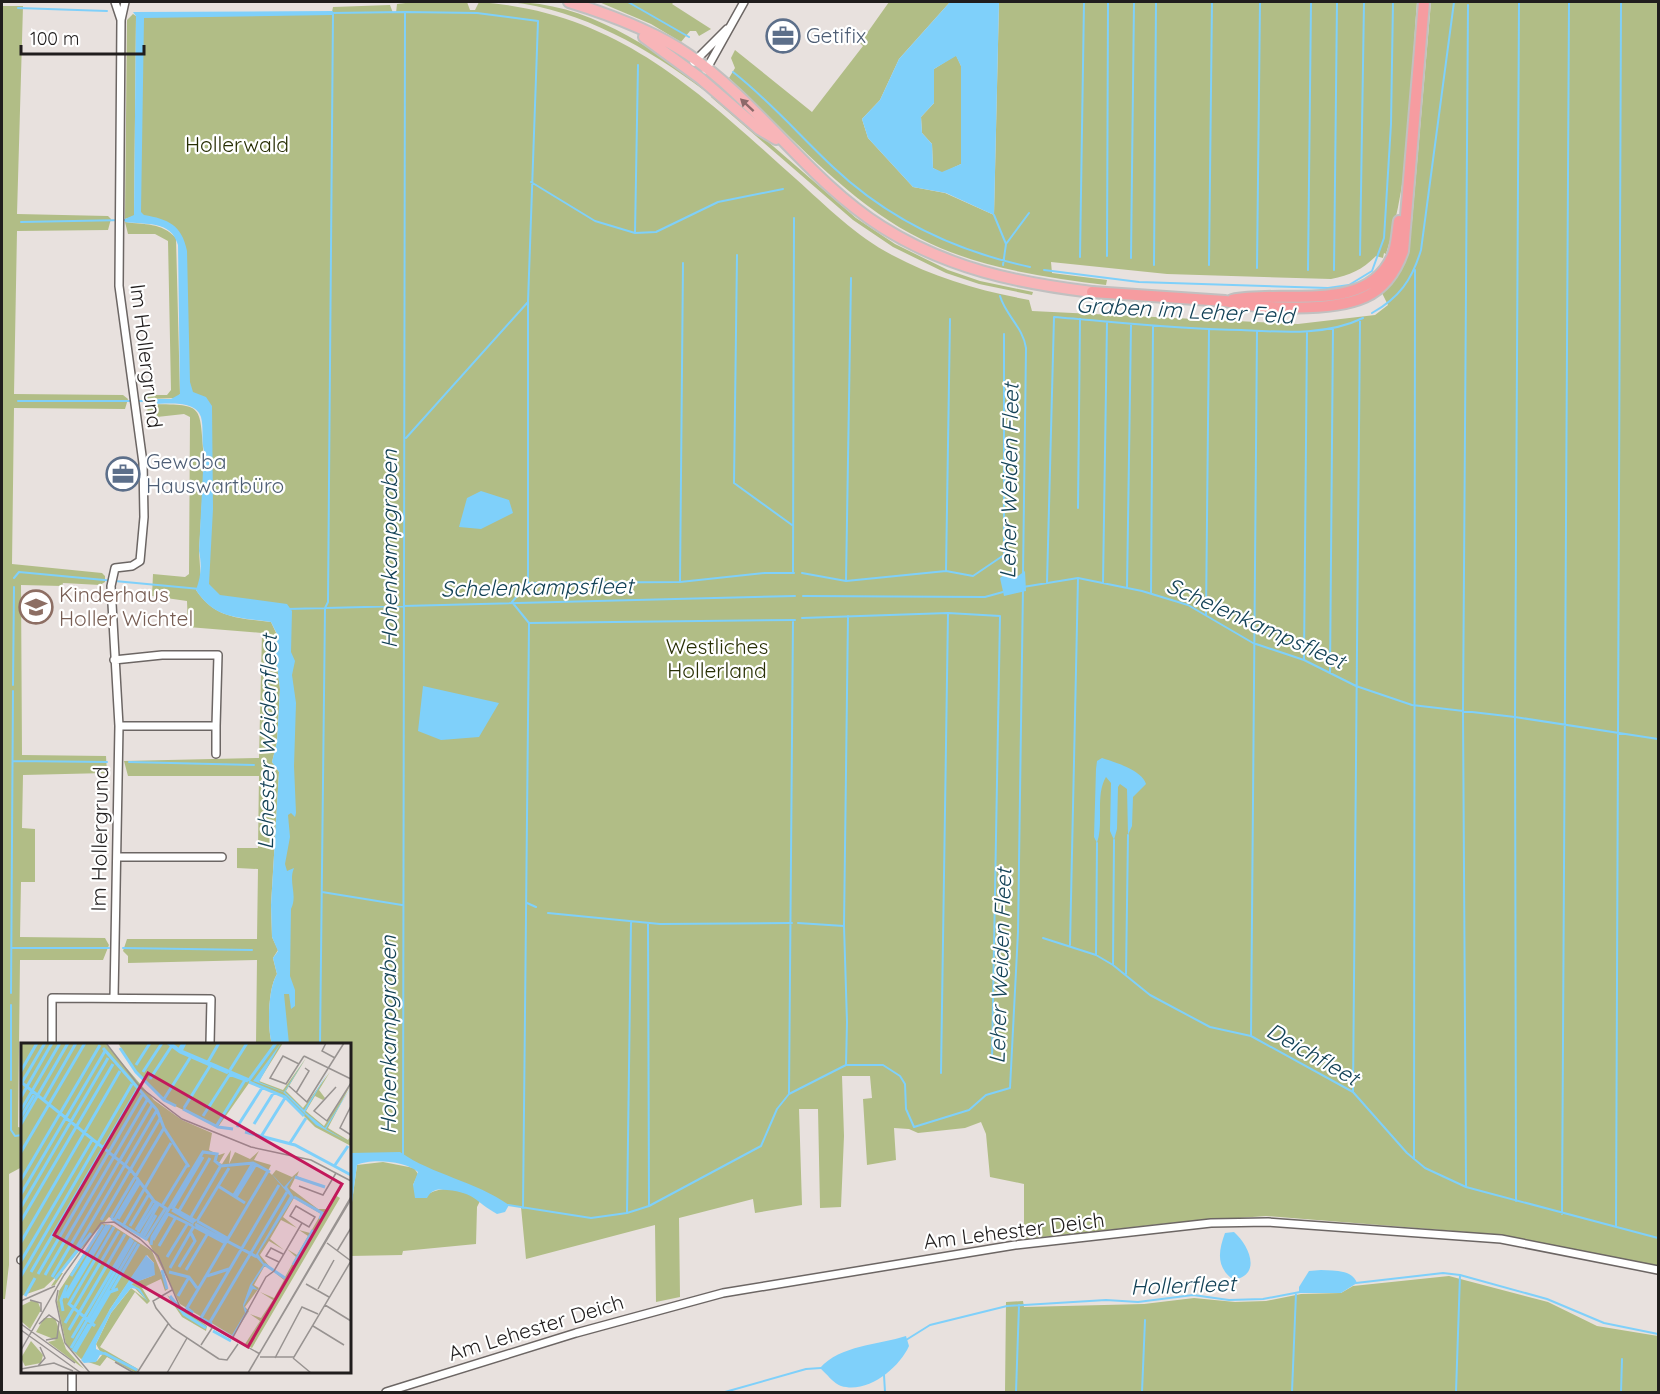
<svg xmlns="http://www.w3.org/2000/svg" width="1660" height="1394" viewBox="0 0 1660 1394" font-family="Quicksand,sans-serif">
	<style>
		.green { fill: #b1bd86 }
		.water { fill: #7fd0fa; fill-rule: evenodd }
		.lines { fill: none; stroke-linecap: round; stroke-linejoin: round }
		.stream { stroke: #7fd0fa; stroke-width: 2 }
		.minor-casing { stroke: #6c6664; stroke-width: 10 }
		.primary-casing { stroke: #c1c0c0; stroke-width: 14 }
		.trunk-casing { stroke: #c1c0c0; stroke-width: 14 }
		.minor { stroke: #fff; stroke-width: 7 }
		.primary { stroke: #f8b5b8; stroke-width: 10 }
		.trunk { stroke: #f69ca0; stroke-width: 10 }
		.oneway { fill: #8c696a }
		.labels { text-anchor: middle; stroke-width: 4.5; stroke-linejoin: round; paint-order: stroke }
		.service-label { font-size: 21px; fill: #4e5e75; stroke: #fff; text-anchor: start }
		.park-label { font-size: 21px; fill: #282f05; stroke: #fff }
		.street-label { font-size: 21px; fill: #201d1d; stroke: #fff }
		.education-label { font-size: 21px; fill: #785e54; stroke: #fff; text-anchor: start }
		.water-label { font-size: 22px; font-style: italic; fill: #134257; stroke: #fff }
		.inset-river { fill: none; stroke: #7fd0fa; stroke-width: 3 }
		.inset-road { fill: none; stroke: #989391; stroke-width: 1.5 }
		.view { fill: #c2185b; fill-opacity: 0.15; stroke: #c2185b; stroke-width: 3 }
		.inset-edge { fill: none; stroke: #201d1d; stroke-width: 3 }
	</style>
	<rect width="100%" height="100%" fill="#e8e1de"/>
	<path class="green" d="M414 2H467L470 10H475L479 2C618 12 698 91 796 179 826 206 856 236 892 255 935 278 981 291 1029 300L1032 311 1298 324 1375 315 1388 305 1382 293 1401 271 1407 254 1412 222 1431 2H1658V1267L1467 1232 1266 1216 1170 1223 1024 1239V1184L990 1177 986 1134 981 1122 965 1128 918 1133 909 1129 894 1128 896 1160 867 1165 863 1099 872 1098 870 1076H842L844 1136 841 1207 820 1208 818 1109H799L802 1205 755 1213 753 1199 679 1218 680 1297 656 1302 655 1225 526 1259 521 1207 501 1204 396 1156 350 1158V1044H281L286 612 221 609 203 589 204 469 199 551 201 582 196 590C215 619 240 618 271 622L278 637 275 650 280 689 277 742 272 762 279 772 271 905 272 937 278 950 273 958 277 974C268 988 267 1028 272 1044H256L257 960 128 963V956L123 951 127 939H257L258 869 237 868V848H258L259 776H128L124 761 259 758 262 633 188 627 187 601 152 596 153 574 185 577 189 574 190 417 184 414 148 418 147 404C205 405 199 402 204 458L205 413 187 398 181 240C169 223 157 220 137 217L140 13 332 12 333 7 390 5 393 13H396L397 4Z
		M510 2C584 1 650 46 707 89L705 91C648 48 582 10 510 2Z
		M599 2H674L672 4 711 29 699 36 696 31H690L681 42 651 24Z
		M889 2H950L899 59 880 100 862 119 868 138 913 187 945 193 994 215 999 2H1417C1410 84 1412 174 1386 254L1384 253 1383 258 1376 256C1362 270 1350 275 1331 279L1167 274 1051 262 1052 273 1107 280 1106 285C1043 277 978 268 921 239 849 204 787 132 729 78L735 68 731 58 735 50 812 112 863 46 860 43Z
		M2 6H23L17 214 108 216 111 219 108 230 17 231 14 394 123 395 128 399 125 409 14 408 12 564 102 573 105 576V582L100 585 63 583 62 586 21 585 22 755 106 756 107 773 23 775 22 828 35 829V882H21L20 937 105 938 109 945 103 960H20L18 1127 22 1128V1167L9 1174V1265L5 1299H2Z
		M133 14 136 16 134 216 125 219 127 20Z
		M956 55 961 66V164L942 173 933 168 932 144 922 133 921 117 934 103V69Z
		M713 94 856 218 895 244 948 270 980 281 1033 292 1032 295 979 284 946 273 893 247 853 220 711 97Z
		M125 222C145 225 161 222 176 238L180 394 177 398 146 399 145 395H167L171 390 168 241 155 234H128Z
		M383 1162 414 1168 418 1174 413 1185 430 1193C446 1185 467 1190 480 1201L477 1207 476 1244 403 1251 402 1255 350 1256V1217L357 1165Z
		M1449 1276 1548 1302 1597 1326 1658 1336V1392H1005L1006 1302 1023 1301 1024 1307 1144 1304 1194 1298 1235 1302 1266 1301 1301 1294 1341 1293 1353 1286Z"/>
	<path class="water" d="M950 2H999L994 215 946 193 913 187 868 138 862 119 880 100 899 59ZM956 56 961 66V164L942 172 933 168 932 144 922 133 921 117 934 103V69Z
		M333 11 332 15 144 18 141 212 144 215C168 219 182 225 187 251L190 382 193 392 206 397 212 406 213 509 209 584 220 595 287 604 292 611 291 652 295 661 292 675 296 703 294 766 296 813 295 817 291 813 288 815 290 837 285 864 287 871 294 868C288 882 298 895 291 909L290 976 295 990V1006L291 1009 289 994H284L289 1044H272C267 1028 268 988 277 974L273 958 278 951 272 937 271 905 279 772 272 762 277 742 280 689 275 650 278 636 271 622C240 617 215 620 196 590 201 576 202 566 199 551L204 451C201 440 204 428 201 417 195 398 161 405 147 404L146 399H171L180 394 178 245C171 220 146 225 125 222V219L134 215 136 16 133 12Z
		M481 491 509 500 513 513 481 529 459 527 467 498Z
		M1009 571 1018 576 1025 571 1026 591 1004 596 1000 578Z
		M423 686 499 703 479 737 441 740 418 731Z
		M1102 758C1114 762 1142 770 1146 784L1133 797 1132 826 1128 835 1127 789 1120 784 1118 787 1117 829 1114 840 1110 831 1111 783 1106 777C1095 795 1104 823 1097 843L1094 837 1096 769 1097 761Z
		M400 1152C433 1175 475 1181 509 1205L505 1212 497 1214C474 1201 476 1193 447 1190 438 1189 432 1189 427 1198H415L413 1185 418 1172C406 1161 371 1158 357 1165L350 1217V1153Z
		M1234 1232C1248 1244 1263 1274 1234 1280 1216 1268 1218 1252 1225 1233Z
		M1321 1270C1334 1271 1352 1269 1357 1283L1341 1293H1299V1287L1309 1271Z
		M906 1336 909 1346C899 1368 868 1394 841 1386 834 1384 826 1373 820 1368 840 1345 879 1345 906 1336Z"/>
	<g class="lines">
		<path class="stream" d="M628 2 689 37
			M18 8 107 11
			M405 12 477 13 538 21 528 302V583L512 602 529 623 523 1208
			M331 13 405 12 403 1155
			M733 72C769 100 799 135 833 167 889 220 955 251 1030 267
			M531 182 595 221 635 233 656 232 718 202 783 189
			M994 215 1006 244 1003 265
			M21 222 126 220
			M635 233 638 65
			M1006 244 1029 213
			M737 255 734 483 792 525
			M1360 255 1364 2
			M1107 256 1108 2
			M1080 257 1084 2
			M1131 258 1134 2
			M1154 265 1156 2
			M1209 265 1212 2
			M1257 268 1260 2
			M1044 270 1139 282 1328 288 1349 285 1372 271 1384 238 1391 124 1393 2
			M1308 270 1311 2
			M1334 270 1337 2
			M1000 296C1006 316 1023 327 1026 348L1023 574
			M1372 313C1399 298 1412 280 1421 250L1454 2
			M18 401H148
			M406 438 528 302
			M1078 508 1080 319
			M946 571 950 319
			M793 573 794 218
			M802 573 846 581 946 571 973 576 1004 555V334
			M14 578 19 572 200 589
			M846 581 851 278
			M680 582 683 263
			M528 583 680 582 765 573H794
			M1047 583 1054 317C1116 322 1178 329 1241 330 1282 332 1326 336 1363 318
			M1103 583 1107 322
			M1023 587 1078 578 1142 591 1188 605 1253 643 1304 660 1356 686 1412 705 1515 717 1658 739
			M1127 588 1131 325
			M1151 593 1153 327
			M803 596 985 597 1003 592
			M287 609 795 596
			M1206 615 1209 329
			M802 618 948 613 1000 616 992 1058
			M529 623 795 620
			M1304 659 1307 332
			M1330 673 1333 328
			M13 685 14 587
			M13 761 107 762
			M129 762 254 765
			M322 892 402 905
			M527 903 536 907
			M548 913 660 924 792 923
			M648 923 649 1206
			M798 923 844 926
			M1043 938 1096 955 1113 965 1150 995 1210 1027 1251 1036 1353 1092 1407 1153 1425 1168 1466 1187 1658 1238
			M1070 945 1078 578
			M12 948H109
			M123 948 252 950
			M1096 955 1097 843
			M1113 965 1114 840
			M1126 974 1128 835
			M11 993 13 691
			M1251 1036 1257 331
			M320 1044 325 608 328 602 333 13
			M846 1065 847 1022 844 926 848 616
			M941 1073 948 613
			M11 1080V1005
			M11 1090V1130L15 1136 22 1135
			M1353 1092 1360 319
			M789 1094 793 620
			M1414 1159 1415 270
			M1466 1187 1463 711 1468 5
			M1516 1201 1515 717 1519 2
			M508 1205 591 1218 627 1213 649 1206 761 1146 777 1109 789 1094 846 1065H883L900 1076 905 1084 906 1109 914 1127 969 1110 986 1095 1010 1088 1018 932 1023 588
			M627 1213 631 922
			M1562 1214 1569 2
			M1616 1226 1621 2
			M1356 1283 1443 1273 1460 1275 1547 1299 1604 1323 1658 1334
			M906 1340 930 1325 1007 1306 1106 1300 1138 1302 1193 1295 1229 1300 1263 1299 1300 1292
			M884 1375 885 1392
			M725 1392 806 1369 821 1368
			M1016 1392 1019 1305
			M1142 1392 1145 1320
			M1292 1392 1296 1293
			M1456 1392 1460 1275
			M1621 1392 1622 1359"/>
		<g class="minor-casing">
			<path id="minor" d="M115 2 121 20
				M694 62 727 29
				M706 70 744 2
				M114 660 162 655H218L216 726H119
				M216 754V726
				M117 857H222
				M114 998 119 726 111 586 115 568 132 566 140 561 144 517 143 463 119 286 121 20 125 2
				M52 1044V998L211 999 210 1044
				M21 1260H22
				M72 1372V1392
				M386 1392 576 1333 723 1293 1015 1245 1211 1223 1268 1222 1501 1239 1658 1270"/>
		</g>
		<g class="primary-casing">
			<path id="primary" d="M569 2C608 14 654 31 689 55 760 104 808 180 882 227 947 268 1016 283 1092 292
				M644 37 700 78 759 129 776 139"/>
		</g>
		<g class="trunk-casing">
			<path id="trunk" d="M1092 292 1225 301C1261 309 1332 312 1365 297 1385 288 1396 271 1403 251L1424 2
				M1232 300C1281 289 1366 315 1392 257 1397 247 1397 233 1399 221"/>
		</g>
		<use href="#minor" class="minor"/>
		<use href="#primary" class="primary"/>
		<use href="#trunk" class="trunk"/>
	</g>
	<defs><path id="oneway-solid" d="M-6-.8H1V-3.2L6.5 0L1 3.2V.8H-6Z" transform="scale(1.5)"/></defs>
	<use class="oneway" href="#oneway-solid" transform="translate(747 105) rotate(-137)"/>
	<defs>
		<g id="office-ring" transform="scale(1.725)"><circle r="9.5" fill="#fff" stroke="#5c6f8a" stroke-width="1.5"/><path d="M-6-3h4V-5.5h4V-3h4V5H-6ZM-1-4.5V-3h2v-1.5ZM-6 0V1H6V0Z" fill="#5c6f8a"/></g>
		<g id="school-ring" transform="scale(1.725)"><circle r="9.5" fill="#fff" stroke="#8d6e63" stroke-width="1.5"/><path d="M0-5L7-2L0 1L-7-2ZM-4 1L0 2.5L4 1V4Q0 6-4 4Z" fill="#8d6e63"/></g>
	</defs>
	<g fill-rule="evenodd">
		<use href="#office-ring" x="783" y="36"/>
		<use href="#office-ring" x="123" y="474"/>
		<use href="#school-ring" x="36" y="607"/>
	</g>
	<g class="labels">
		<g class="service-label">
			<text x="806" y="43">Getifix</text>
			<text x="146" y="469">Gewoba<tspan x="146" dy="24">Hauswartbüro</tspan></text>
		</g>
		<g class="park-label">
			<text x="237" y="152">Hollerwald</text>
			<text x="717" y="654">Westliches<tspan x="717" dy="24">Hollerland</tspan></text>
		</g>
		<g class="street-label">
			<text transform="translate(146 356) rotate(83)" y="7">Im Hollergrund</text>
			<text transform="translate(100 839) rotate(-89)" y="7">Im Hollergrund</text>
			<text transform="translate(1014 1231) rotate(-7)" y="7">Am Lehester Deich</text>
			<text transform="translate(536 1328) rotate(-17)" y="7">Am Lehester Deich</text>
		</g>
		<g class="education-label">
			<text x="59" y="602">Kinderhaus<tspan x="59" dy="24">Holler Wichtel</tspan></text>
		</g>
		<g class="water-label">
			<text transform="translate(1185 310) rotate(3)" y="8">Graben im Leher Feld</text>
			<text transform="translate(1009 481) rotate(-89)" y="8">Leher Weiden Fleet</text>
			<text transform="translate(389 549) rotate(-90)" y="8">Hohenkampgraben</text>
			<text transform="translate(537 587) rotate(-1)" y="8">Schelenkampsfleet</text>
			<text transform="translate(1256 623) rotate(24)" y="8">Schelenkampsfleet</text>
			<text transform="translate(267 742) rotate(-89)" y="8">Lehester Weidenfleet</text>
			<text transform="translate(1000 966) rotate(-88)" y="8">Leher Weiden Fleet</text>
			<text transform="translate(388 1035) rotate(-90)" y="8">Hohenkampgraben</text>
			<text transform="translate(1313 1054) rotate(30)" y="8">Deichfleet</text>
			<text transform="translate(1183 1285) rotate(-2)" y="8">Hollerfleet</text>
		</g>
	</g>
	<g transform="translate(21 1043)">
		<rect width="330" height="330" fill="#e8e1de"/>
		<path d="M0 0H84L133 57 161 77 191 90 188 107 198 112 204 110 198 120 201 121 210 107 208 121 214 109 229 116 238 108 233 117 250 122 247 128 251 132 255 127 271 134 278 128 276 133 289 139 274 135 269 145 297 166H305L314 152 319 155 231 305 224 301 239 278 229 271 240 275 252 257 239 249 253 255 263 237 253 229 264 234 275 214 266 206 276 212 287 193 278 187 289 190 300 171 273 155 262 174 276 185 260 177 249 196 263 207 248 198 239 212 249 224H243L233 242 238 245 224 264 228 268 212 293 159 261 127 198 88 174 39 230H42L34 242 30 243 38 231 23 245 0 253ZM97 0H262L238 38 262 47 285 15 265 48 282 65 309 29 298 47 304 55 302 57 294 53 285 68 303 83 330 41 307 85 327 97 330 93V103L294 84 264 54 228 40 197 84 144 58 115 29ZM82 181 91 182 131 208 147 246 144 248 140 236 121 245 129 258 126 261 114 249 79 304 117 326 115 330 86 314 79 323 64 318H76L81 312 75 301 90 270 110 245 124 256 110 241 131 233 133 220 126 212 89 266 66 314 60 316 45 301 36 259 38 248ZM146 252 186 283 185 288 161 274ZM10 258 17 259 20 267 9 286 0 278V263ZM23 275H34L45 306 63 326 27 299 35 297 15 289ZM10 298 22 312 20 320 4 323 0 315Z" fill="#b1bd86"/>
		<path d="M260 0 238 39 263 49 284 16 264 49 283 67 307 29 284 69 304 85 330 44 305 86 326 98 295 82 262 49 232 38ZM249 129 263 144 273 133 266 144 273 154 237 211 244 222 231 242 237 247 232 246 223 263 227 269 212 293 189 280 211 292 224 270 222 262 229 242 242 222 234 213 269 153ZM125 212 133 220 134 232 110 241 119 246 127 259 116 246 110 245 90 270 75 301V306L87 311 79 312 75 319 63 320 60 317 89 266Z" fill="#7fd0fa"/>
		<path class="inset-river" d="M147 0 159 9 207 30M149 0 158 7 162 0M164 0 160 8 228 37 255 0M82 5 136 67 143 85 168 124M99 5 115 29 143 57 155 63M187 19 198 0M115 22 129 0M209 27 226 0M0 28 16 0M122 29 141 0M208 31 227 38M129 36 150 4M0 39 110 127 133 158 146 166M228 39 264 54 283 73M0 41 24 0M0 54 31 0M23 56 55 0M143 56 169 15M163 65 189 23M162 66 197 84 212 86M0 67 39 0M182 73 209 31M0 74 13 52M0 81 47 0M233 81 253 49M196 82 224 37M216 84 241 45M224 89 274 102 330 132M241 92 264 55M269 100 285 75M0 109 64 0M314 122 327 103M274 134 304 144M0 137 79 2M197 143 224 160M0 151 84 8M213 152 232 120M215 154 235 121M273 154 301 170 299 176M141 163 166 122M0 164 87 15M151 167 173 180M158 168 189 115M170 174 199 124M90 175 143 85M90 175 125 196 144 166M94 176 117 137M97 176 119 139M80 177 140 74M0 178 92 21M175 178 152 165 182 114M176 178 208 125M176 178 206 195M103 181 150 100M174 181 236 214M109 183 128 151M174 184 204 200M115 187 132 158M117 189 135 160M120 192 137 162M123 193 135 172M132 197 147 171 172 183M0 199 99 28M130 202 131 194 182 109 196 111 194 118 200 123 232 120 249 129M138 203 155 174M56 204 136 67M146 214 167 180M0 218 71 97M243 221 264 235M272 222 292 187M158 224 174 198 170 190M149 225 173 183M141 227 146 246M165 227 187 190M10 229 116 47M148 229 168 234 176 245M17 231 121 52M24 232 126 57M0 233 111 41M50 233 82 182M186 233 208 226M31 234 131 62M34 236 70 190M91 247 118 201M4 253 14 235M149 253 163 271 185 285M157 253 168 234M43 255 86 182M46 255 89 182M42 268 40 257 46 242M172 270 166 265 247 128M69 278 115 199M189 279 266 149M44 280 98 188M191 281 180 275 258 142M74 283 48 261 93 184M48 287 104 191M192 288 210 298M51 295 110 195M50 305 112 197M52 308 68 281M54 309 89 249 97 246M83 310 116 327"/>
		<path class="inset-road" d="M85 0 119 44 161 76 230 104 290 117 330 138M305 0 301 8 314 15M283 13 330 36M278 21 262 13 249 35 265 41 283 13M268 43 286 59 323 0M315 44 293 68 306 78 330 40M275 50 288 28 284 25M330 63 319 85 330 92M278 143 302 152 315 130M275 163 294 174 288 184 269 173ZM119 196 137 213 159 264 190 284M306 200 330 218M316 208 330 185M258 219 245 213 250 205 262 211M285 241 308 254M297 246 313 217M37 247 35 258 44 300 69 330M151 247 132 258 135 265 151 285 198 316M9 257 20 260V269M0 258 34 243M304 262 330 278M0 281 54 320M18 281 28 272 38 279 36 295 25 297M189 283 239 311M292 283 323 302M0 287 60 330M211 296 245 234 253 228 281 180M180 302 191 285M0 307 43 232 80 180 93 179 119 196M239 314H273L330 218M254 315 281 264 297 271M272 315 290 330M198 316 206 317 217 301M94 319 113 330M17 323 24 315 19 304M0 326 33 320 52 328M116 330 147 281M146 330 166 295M227 330 330 154M227 330 330 156"/>
		<path class="view" d="M127 30 321 141 227 304 33 192Z"/>
		<rect width="330" height="330" class="inset-edge"/>
	</g>
	<rect width="1660" height="1394" fill="none" stroke="#201d1d" stroke-width="6"/>
	<path d="M21 45v9h123v-9" fill="none" stroke="#201d1d" stroke-width="3"/>
	<text x="30" y="45" font-size="18" fill="#201d1d" stroke="#ffffff" stroke-width="4.5" paint-order="stroke">100 m</text>
</svg>
